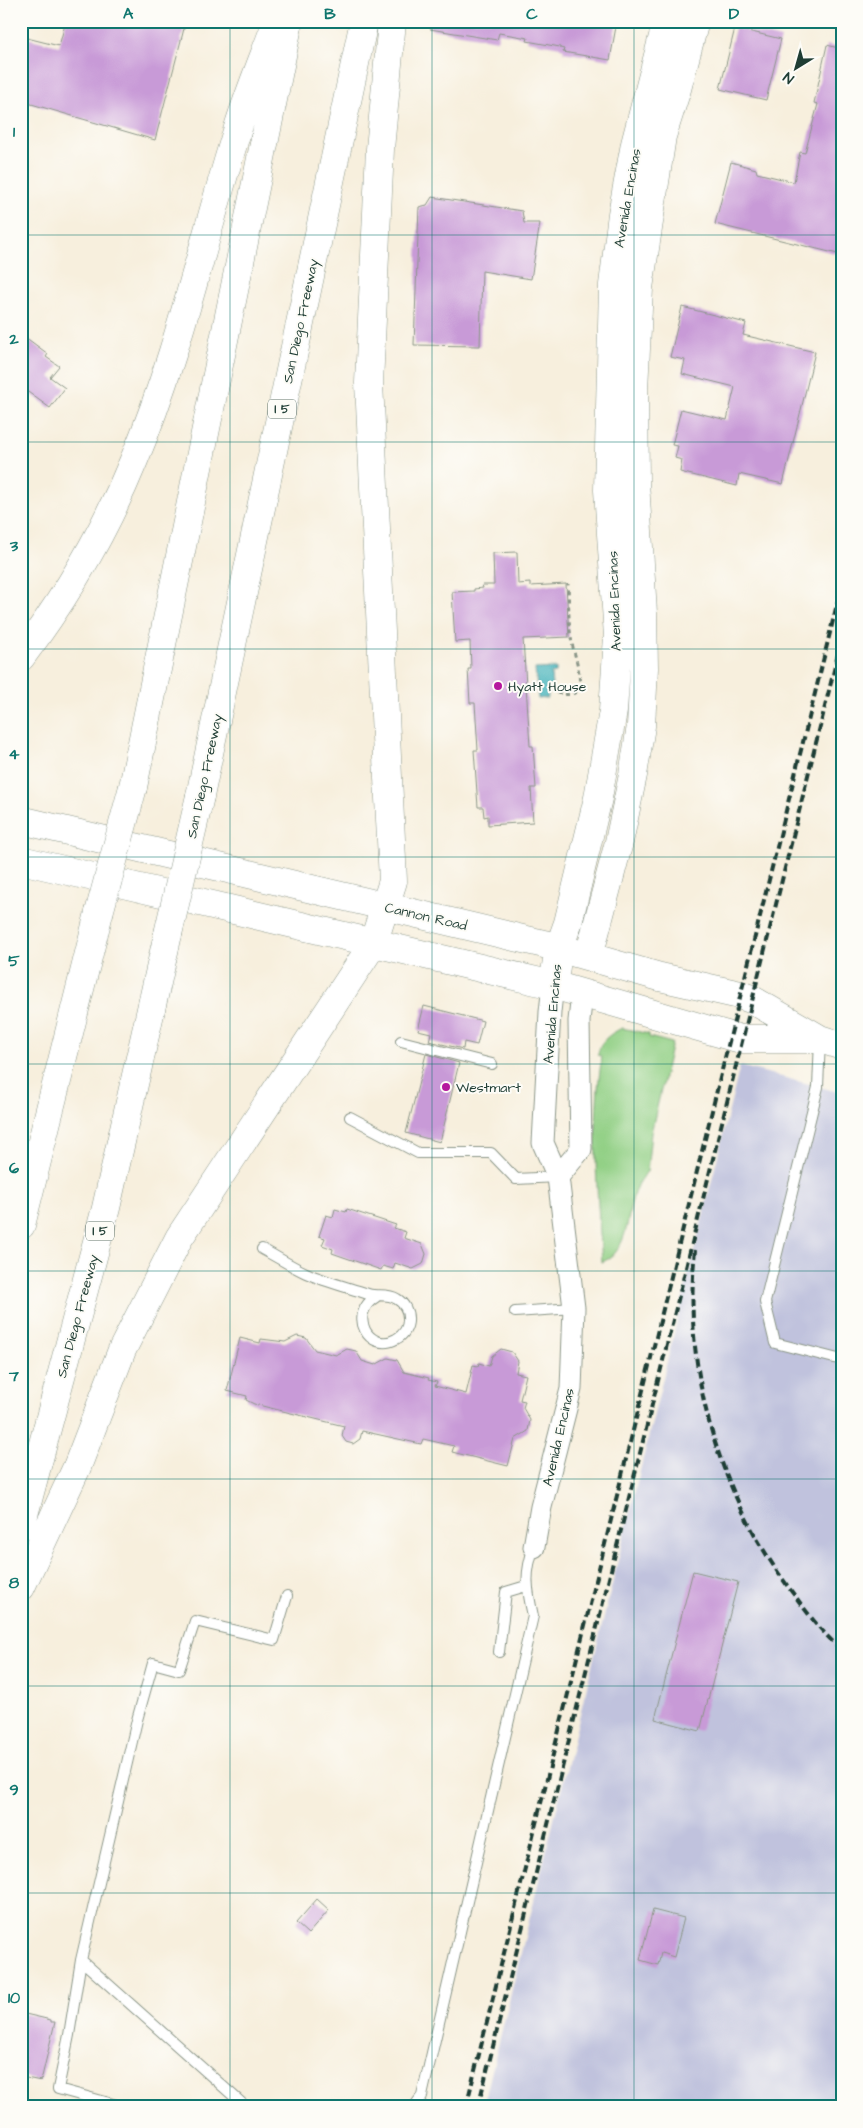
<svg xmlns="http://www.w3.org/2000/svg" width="863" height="2128" viewBox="0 0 863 2128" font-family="'Architects Daughter',sans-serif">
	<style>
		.industrial { fill: #c0c2dd }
		.green { fill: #93d086; stroke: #59865d }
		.water { fill: #41b1b9; stroke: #307776 }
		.building { fill: #c89ad7 }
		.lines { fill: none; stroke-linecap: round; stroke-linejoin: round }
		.lane-casing { stroke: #8b9688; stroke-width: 12 }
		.street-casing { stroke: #8b9688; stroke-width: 23 }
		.secondary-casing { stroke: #8b9688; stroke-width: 29 }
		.primary-casing { stroke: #8b9688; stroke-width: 29 }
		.highway-casing { stroke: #8b9688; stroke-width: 29 }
		.path { stroke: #8b9688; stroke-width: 3; stroke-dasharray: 4 4; stroke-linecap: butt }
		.lane { stroke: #fff; stroke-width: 10 }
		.street { stroke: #fff; stroke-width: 21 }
		.secondary { stroke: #fff; stroke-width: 28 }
		.primary { stroke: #fff; stroke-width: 28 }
		.highway { stroke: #fff; stroke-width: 28 }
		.rail { stroke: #1f3d34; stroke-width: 4; stroke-dasharray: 8 4; stroke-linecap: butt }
		.highway-bridge-casing { stroke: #8b9688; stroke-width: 29; stroke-linecap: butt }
		.highway-bridge { stroke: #fff; stroke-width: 28 }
		.grid { fill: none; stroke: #0f766e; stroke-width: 1; stroke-opacity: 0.55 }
		.poi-dot { fill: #b5179e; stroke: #fdfcf7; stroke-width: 2 }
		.labels { text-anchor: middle; stroke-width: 4; stroke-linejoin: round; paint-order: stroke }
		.shield { fill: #fdfcf7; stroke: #62766e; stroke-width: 1 }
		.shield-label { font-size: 12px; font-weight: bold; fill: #1f3d34 }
		.street-label { font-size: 14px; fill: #1f3d34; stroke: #fdfcf7 }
		.poi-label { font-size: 14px; fill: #1f3d34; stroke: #fdfcf7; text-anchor: start }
		.neatline { fill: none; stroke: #0f766e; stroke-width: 2 }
		.grid-label { font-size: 16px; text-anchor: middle; font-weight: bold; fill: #0f766e }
	</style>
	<rect width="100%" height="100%" fill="#fdfcf7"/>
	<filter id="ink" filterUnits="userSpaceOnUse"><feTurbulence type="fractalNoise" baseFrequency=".02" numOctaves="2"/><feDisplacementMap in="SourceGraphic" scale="10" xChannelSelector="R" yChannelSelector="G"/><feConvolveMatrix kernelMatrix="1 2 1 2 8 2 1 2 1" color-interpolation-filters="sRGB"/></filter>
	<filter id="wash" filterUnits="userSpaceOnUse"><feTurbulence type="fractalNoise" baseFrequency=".0096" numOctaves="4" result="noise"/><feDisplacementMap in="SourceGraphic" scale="20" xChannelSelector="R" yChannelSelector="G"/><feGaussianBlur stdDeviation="1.12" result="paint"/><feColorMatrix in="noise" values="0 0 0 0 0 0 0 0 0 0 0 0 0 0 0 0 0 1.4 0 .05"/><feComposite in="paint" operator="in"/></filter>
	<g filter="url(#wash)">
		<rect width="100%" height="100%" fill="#f7efdd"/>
		<path class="industrial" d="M740 1066 842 1093V2107H483Z"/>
		<path class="green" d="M622 1028 649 1034V1037L672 1043 651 1133 647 1172C625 1191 634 1230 615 1253 612 1257 607 1260 602 1262 597 1193 591 1125 602 1056L598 1055C599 1041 610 1034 622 1028Z"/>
		<path class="water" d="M556 668V673L551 674 552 686H547L548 698 538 699 535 669Z"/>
		<g id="blocks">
			<path class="building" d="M66 21H186L155 140 21 101V58L27 38 59 46Z
				M430 21H617L610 60 563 52 564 49 560 48V47L527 41 528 38 499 33 497 40 430 29Z
				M735 28 781 39 766 100 720 89Z
				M827 45 842 49V255L715 224 731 162 756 169 757 173 794 182 800 152 805 153 818 104 814 103Z
				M432 197 522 211 524 223H540L531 279 482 271 480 346 414 345 419 207 427 205Z
				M682 307 746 323 743 335 815 352 783 484 739 474 737 486 680 472 682 460 675 458 678 446 672 445 681 409 727 420 735 387 682 374 685 360 670 357Z
				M21 334 48 354 46 357 59 366 50 377 65 388 50 408 21 387Z
				M517 552 518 584 530 583V586L566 584 569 637 523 639 530 746H533L536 788H531L533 822 488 825V816L484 817 483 807H478L474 750H478L475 703H470L468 669H471L470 641 455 642 452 592 474 591V589L483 588 482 585H494L493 553Z
				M424 1006 483 1021 477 1045 464 1042 463 1049 429 1041 431 1033 418 1030Z
				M426 1054 459 1063 440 1142 406 1133Z
				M335 1209 346 1212 347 1209 396 1225 394 1228 406 1232 404 1238 422 1244 426 1254 423 1264 413 1269 395 1263 393 1269 383 1266 381 1270 332 1253 333 1249 322 1245 325 1238 319 1236 326 1215 333 1217Z
				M297 1336 306 1338 315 1350 336 1355 347 1349 356 1351 362 1361 375 1365 388 1358 397 1360 404 1372 429 1378 428 1380 437 1382 435 1386 466 1394 473 1365 478 1366 479 1363 489 1366 492 1356 501 1349 512 1352 518 1361 516 1373 526 1375 520 1400 525 1401 523 1408 530 1420 528 1431 515 1439 508 1466 452 1452 454 1446 423 1439 421 1444 362 1431 360 1439 353 1444 346 1442 342 1436 344 1426 254 1404 246 1400 247 1396 227 1391 240 1338 260 1343 261 1339 285 1342Z
				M693 1571 738 1582 700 1731 655 1719Z
				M317 1899 329 1910 308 1934 296 1923Z
				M653 1910 684 1918 674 1957 661 1953 658 1965 640 1960Z
				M21 2013 51 2020V2022H55L41 2081 21 2077Z"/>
		</g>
	</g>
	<g filter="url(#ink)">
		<use href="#blocks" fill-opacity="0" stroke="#8b9688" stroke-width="1"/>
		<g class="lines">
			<g class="lane-casing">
				<path id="lane" d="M820 1040 818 1087 765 1302 775 1343 842 1360
					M401 1041 492 1064
					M350 1117 418 1153H491L516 1179 558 1177
					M262 1249C277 1257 291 1266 306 1273 326 1282 347 1287 368 1294 377 1297 388 1293 397 1299 412 1308 412 1331 396 1339 369 1354 347 1314 376 1297
					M515 1312 574 1308
					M499 1652 506 1592 526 1586
					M81 1960 69 2035 58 2089 124 2107
					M246 2107 81 1960 137 1720 153 1663 179 1670 195 1621 274 1640 287 1596
					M414 2107 422 2096 533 1616C527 1589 524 1574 534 1547"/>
			</g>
			<g class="street-casing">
				<path id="street" d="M558 1177 581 1149 579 1021 582 994
					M534 1547 541 1507 571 1389 574 1308 558 1177 543 1143 550 1012 553 985"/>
			</g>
			<g class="secondary-casing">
				<path id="secondary" d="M589 956 619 842 633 775 641 726 644 668 643 613 635 482 634 389 639 288 662 136 677 89 695 21
					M553 985 559 948 568 923 598 798 613 711 618 636 608 490 613 285 622 214 635 144 667 21"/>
			</g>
			<g class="primary-casing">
				<path id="primary" d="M21 820 544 944 660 977 740 995 751 999 820 1039 842 1046
					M21 860 553 985 730 1036 741 1039H819"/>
			</g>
			<g class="highway-casing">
				<path id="highway" d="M21 657C67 596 105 531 134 460 179 353 203 239 238 128 248 96 261 64 273 32
					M133 787 289 21
					M200 796 364 21
					M21 1225 99 913
					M21 1526 106 1208 168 934
					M21 1587 77 1467 122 1350 179 1238 373 944 393 881 369 383 380 149 392 21"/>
			</g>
			<path class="path" d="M557 693C563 694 572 696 576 692 585 683 574 654 572 643 568 624 569 604 568 584"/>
			<use href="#lane" class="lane"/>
			<use href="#street" class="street"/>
			<use href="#secondary" class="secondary"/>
			<use href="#primary" class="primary"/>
			<use href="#highway" class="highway"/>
			<path class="rail" d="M695 1250C682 1373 720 1498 795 1596 809 1615 824 1635 842 1650
				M466 2107 842 584
				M478 2107 842 638"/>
			<g class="highway-bridge-casing">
				<path id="highway-bridge" d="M99 913 133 787
					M168 934 200 796"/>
			</g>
			<use href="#highway-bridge" class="highway-bridge"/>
		</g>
	</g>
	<path class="grid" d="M230 21V2107M432 21V2107M634 21V2107M21 235H842M21 442H842M21 649H842M21 857H842M21 1064H842M21 1271H842M21 1479H842M21 1686H842M21 1893H842"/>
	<g class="poi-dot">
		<circle cx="498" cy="686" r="5"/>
		<circle cx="446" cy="1087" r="5"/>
	</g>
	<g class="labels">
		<g class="shield">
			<rect x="268" y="399.5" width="28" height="19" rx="4"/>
			<rect x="86" y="1221.5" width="28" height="19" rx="4"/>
		</g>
		<g class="shield-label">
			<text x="282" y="413">I 5</text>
			<text x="100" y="1235">I 5</text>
		</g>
		<g class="street-label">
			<text transform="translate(627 198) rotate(-80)" y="5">Avenida Encinas</text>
			<text transform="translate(300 321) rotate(-78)" y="5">San Diego Freeway</text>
			<text transform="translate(614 601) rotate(-92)" y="5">Avenida Encinas</text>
			<text transform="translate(204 776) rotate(-78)" y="5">San Diego Freeway</text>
			<text transform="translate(426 916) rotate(13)" y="5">Cannon Road</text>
			<text transform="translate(552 1014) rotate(-85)" y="5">Avenida Encinas</text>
			<text transform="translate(77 1316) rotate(-75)" y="5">San Diego Freeway</text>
			<text transform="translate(558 1437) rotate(-77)" y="5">Avenida Encinas</text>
		</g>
		<g class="poi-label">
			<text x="508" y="691">Hyatt House</text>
			<text x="456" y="1092">Westmart</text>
		</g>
	</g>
	<rect width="863" height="2128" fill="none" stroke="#fdfcf7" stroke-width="55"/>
	<g transform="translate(796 68) rotate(217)" stroke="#fdfcf7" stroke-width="4" paint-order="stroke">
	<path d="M0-4L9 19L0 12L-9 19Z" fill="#1f3d34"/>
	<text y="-8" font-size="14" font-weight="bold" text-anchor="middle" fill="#1f3d34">N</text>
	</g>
	<rect x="28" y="28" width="808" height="2072" class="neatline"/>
	<g class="grid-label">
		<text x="128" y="19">A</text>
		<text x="330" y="19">B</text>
		<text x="532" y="19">C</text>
		<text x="734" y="19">D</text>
		<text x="14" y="137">1</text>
		<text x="14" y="344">2</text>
		<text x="14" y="551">3</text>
		<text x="14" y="759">4</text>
		<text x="14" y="966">5</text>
		<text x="14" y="1173">6</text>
		<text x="14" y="1381">7</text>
		<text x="14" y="1588">8</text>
		<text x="14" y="1795">9</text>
		<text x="14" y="2003">10</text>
	</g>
</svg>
